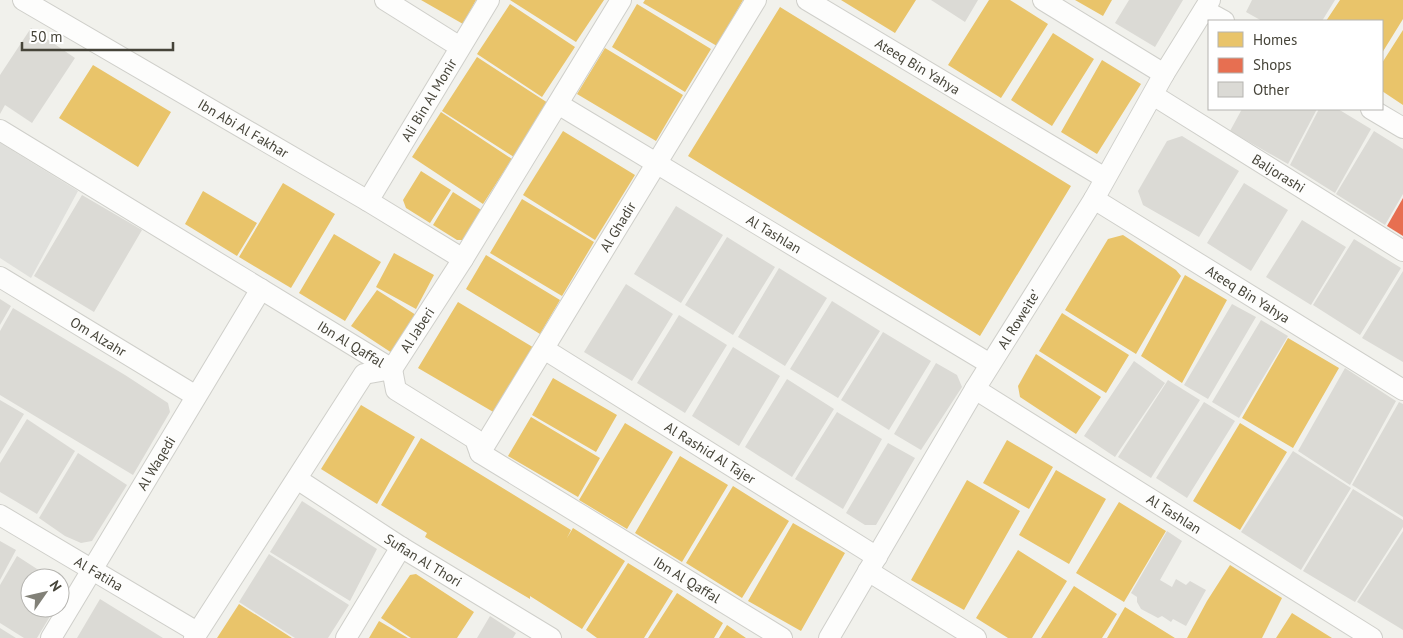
<svg xmlns="http://www.w3.org/2000/svg" width="1403" height="638" viewBox="0 0 1403 638" font-family="'PT Sans',sans-serif">
	<style>
		.parking { fill: #e0e0dc }
		.homes { fill: #e9c46a }
		.shops { fill: #e76f51 }
		.building { fill: #dbdad5 }
		.lines { fill: none; stroke-linecap: round; stroke-linejoin: round }
		.minor-casing { stroke: #cfcfca; stroke-width: 22 }
		.minor { stroke: #fdfdfc; stroke-width: 20 }
		.labels { text-anchor: middle; stroke-width: 5; stroke-linejoin: round; paint-order: stroke }
		.street-label { font-size: 14px; fill: #464439; stroke: #fff }
	</style>
	<rect width="100%" height="100%" fill="#f1f1ec"/>
	<path class="parking" d="M0 143 78 191 31 278 0 258Z"/>
	<path class="homes" d="M421 0H476L463 24Z
		M510 0H604L576 42Z
		M645 0H743L717 46 643 3Z
		M841 0H916L895 33Z
		M989 0H1010L1048 24 1001 98 948 65Z
		M1075 0H1112L1103 16Z
		M1340 0H1403V19L1382 53V21H1326Z
		M510 4 575 47 542 97 477 54Z
		M637 4 711 49 685 92 612 47Z
		M780 7 1071 186 980 336 688 156Z
		M1403 30V105L1382 91V63Z
		M1053 33 1094 59 1052 126 1011 100Z
		M605 48 683 95 656 141 577 94Z
		M477 57 548 103 514 157 442 111Z
		M1102 60 1141 84 1097 154 1061 132Z
		M93 65 171 112 138 167 59 118Z
		M441 112 512 159 483 204 412 157Z
		M563 131 635 175 595 240 523 195Z
		M421 171 451 190 430 223 406 208 403 200Z
		M283 183 335 214 291 288 239 257Z
		M203 191 257 223 237 256 185 224Z
		M453 192 483 211 465 240H457L433 225Z
		M522 199 594 242 562 296 490 253Z
		M334 234 381 262 345 321 299 293Z
		M1123 235 1176 270 1181 276 1136 354 1065 310 1108 239Z
		M394 253 434 275 416 309 376 287Z
		M486 255 560 300 540 334 466 289Z
		M1185 275 1227 300 1182 383 1141 356Z
		M377 290 416 315 392 353 351 326Z
		M458 302 536 349 495 413 418 368Z
		M1062 313 1129 355 1106 393 1039 351Z
		M1288 338 1339 368 1293 448 1242 418Z
		M1036 354 1101 397 1076 434 1020 397 1018 386Z
		M553 378 617 415 596 452 532 415Z
		M361 405 415 437 377 504 321 469Z
		M531 417 600 458 578 497 508 456Z
		M625 423 673 452 627 529 579 500Z
		M1240 423 1287 452 1240 530 1193 501Z
		M421 438 571 530 567 538 573 528 625 561 582 629 530 596V599L425 537 427 533 381 505Z
		M1007 440 1053 467 1029 509 983 483Z
		M680 456 728 485 682 562 635 533Z
		M1056 470 1106 499 1069 564 1019 535Z
		M967 480 1020 511 964 610 911 580Z
		M733 486 789 521 742 598 686 563Z
		M1119 502 1166 531 1124 602 1076 573Z
		M793 523 845 553 801 631 748 601Z
		M1018 550 1067 581 1032 638H1008L976 618Z
		M628 563 673 591 644 638H597L586 630Z
		M1230 565 1282 598 1262 638H1187L1207 601Z
		M416 574 474 612 457 638H411L381 618 410 575Z
		M1074 586 1117 614 1102 638H1041Z
		M677 593 723 623 714 638H648Z
		M239 604 292 638H217Z
		M1125 607 1175 638H1107Z
		M1292 613 1332 638H1276Z
		M379 621 408 638H369Z
		M727 625 746 638H719Z"/>
	<path class="shops" d="M1403 198V236L1387 226Z"/>
	<path class="building" d="M931 0H978L965 22Z
		M1129 0H1183L1155 47 1115 23Z
		M1252 0H1335L1322 21H1262L1246 12Z
		M31 28 75 58 32 123 5 105 0 114V75Z
		M1242 109H1317L1288 164 1230 131Z
		M1319 109H1338L1371 129 1335 193 1290 165Z
		M1374 131 1403 149V194L1385 225 1336 194Z
		M1182 136 1239 171 1199 237 1143 205 1138 191 1167 141Z
		M1244 183 1288 210 1251 271 1207 243Z
		M82 195 142 230 94 312 34 276Z
		M676 206 723 235 681 303 634 274Z
		M1302 220 1346 247 1311 305 1266 277Z
		M727 237 775 267 733 335 685 305Z
		M1354 239 1401 268 1360 335 1313 305Z
		M779 268 827 298 785 366 738 337Z
		M1403 271V362L1362 338Z
		M626 284 673 314 632 381 584 352Z
		M0 299 11 306 0 325Z
		M832 301 880 331 838 398 790 369Z
		M1232 304 1256 317 1208 399 1184 385Z
		M13 308 125 375 168 403 170 412 133 475 0 395V331Z
		M679 315 727 345 685 413 637 383Z
		M1261 320 1288 336 1239 418 1212 402Z
		M883 332 931 361 889 430 841 400Z
		M733 347 780 376 739 446 692 416Z
		M1134 361 1165 383 1115 457 1084 436Z
		M936 363 957 375 962 387 921 450 894 434Z
		M1345 368 1396 401 1350 485 1298 451Z
		M787 379 834 409 792 477 745 447Z
		M1168 380 1200 400 1151 478 1118 457Z
		M0 400 24 414 0 454Z
		M1204 402 1235 421 1187 498 1156 478Z
		M1399 402 1403 404V517L1352 485Z
		M837 412 882 439 843 509 795 479Z
		M27 419 75 451 37 514 0 492V463Z
		M888 443 915 458 876 525H865L846 513Z
		M1293 451 1351 488 1301 570 1241 532Z
		M78 453 127 485 92 541 81 543 65 536 39 518Z
		M1353 489 1403 520V527L1355 602 1303 571Z
		M302 501 377 549 350 601 270 552Z
		M1167 531 1182 541 1160 580 1172 587 1176 579 1186 585 1190 581 1206 590 1186 626 1173 619 1171 622 1162 616 1158 618 1141 609 1137 602V597L1131 593Z
		M1403 531V630L1357 602Z
		M0 541 16 550 0 580Z
		M269 554 349 605 328 638H295L239 602Z
		M17 556 51 578H30V608H55L37 638H24L0 623V585Z
		M60 584 67 588 60 599Z
		M100 599 163 638H77Z
		M490 616 516 633 513 638H477Z
		M0 628 16 638H0Z"/>
	<g class="lines">
		<g class="minor-casing">
			<g id="minor">
				<path id="s1" d="M23 0 368 201 463 259"/>
				<path d="M385 0 460 47"/>
				<path id="s2" d="M807 0 1105 178"/>
				<path d="M1043 0 1164 74"/>
				<path d="M1204 10 1224 21"/>
				<path id="s3" d="M1153 95 1403 251"/>
				<path id="s4" d="M558 104 990 364"/>
				<path d="M1371 109 1403 128"/>
				<path id="s5" d="M0 130 392 369 396 390 475 439 480 453 782 638"/>
				<path id="s6" d="M1094 199 1403 390"/>
				<path id="s7" d="M368 201 489 0"/>
				<path id="s8" d="M0 277 196 396"/>
				<path id="s9" d="M544 349 877 557"/>
				<path id="s10" d="M975 389 1372 638"/>
				<path id="s11" d="M480 453C573 303 663 150 756 0"/>
				<path id="s12" d="M297 479 401 547 551 638"/>
				<path id="s13" d="M0 515 197 632"/>
				<path d="M868 571 976 638"/>
				<path id="s14" d="M51 638 261 289"/>
				<path id="s15" d="M194 638 364 374 392 369 463 259 621 0"/>
				<path d="M346 638 401 547"/>
				<path id="s16" d="M829 638 975 389 1094 199 1164 74 1210 0"/>
			</g>
		</g>
		<use href="#minor" class="minor"/>
	</g>
	<g class="labels">
		<g class="street-label">
			<text dy="5" stroke="none"><textPath href="#s2" startOffset="129">Ateeq Bin Yahya</textPath></text>
			<text dy="5" stroke="none"><textPath href="#s7" startOffset="118">Ali Bin Al Monir</textPath></text>
			<text dy="5" stroke="none"><textPath href="#s1" startOffset="255">Ibn Abi Al Fakhar</textPath></text>
			<text dy="5" stroke="none"><textPath href="#s3" startOffset="148">Baljorashi</textPath></text>
			<text dy="5" stroke="none"><textPath href="#s11" startOffset="265">Al Ghadir</textPath></text>
			<text dy="5" stroke="none"><textPath href="#s4" startOffset="252">Al Tashlan</textPath></text>
			<text dy="5" stroke="none"><textPath href="#s6" startOffset="181">Ateeq Bin Yahya</textPath></text>
			<text dy="5" stroke="none"><textPath href="#s16" startOffset="371">Al Roweite'</textPath></text>
			<text dy="5" stroke="none"><textPath href="#s15" startOffset="389">Al Jaberi</textPath></text>
			<text dy="5" stroke="none"><textPath href="#s8" startOffset="115">Om Alzahr</textPath></text>
			<text dy="5" stroke="none"><textPath href="#s5" startOffset="411">Ibn Al Qaffal</textPath></text>
			<text dy="5" stroke="none"><textPath href="#s9" startOffset="196">Al Rashid Al Tajer</textPath></text>
			<text dy="5" stroke="none"><textPath href="#s14" startOffset="204">Al Waqedi</textPath></text>
			<text dy="5" stroke="none"><textPath href="#s10" startOffset="235">Al Tashlan</textPath></text>
			<text dy="5" stroke="none"><textPath href="#s12" startOffset="150">Sufian Al Thori</textPath></text>
			<text dy="5" stroke="none"><textPath href="#s13" startOffset="115">Al Fatiha</textPath></text>
			<text dy="5" stroke="none"><textPath href="#s5" startOffset="831">Ibn Al Qaffal</textPath></text>
		</g>
	</g>
	<rect x="1208" y="20" width="175" height="90" fill="#ffffff" stroke="#b5b4b0"/>
	<rect x="1218" y="32" width="25" height="15" fill="#e9c46a" stroke="#b5b4b0"/>
	<text x="1253" y="45" font-size="15" fill="#464439">Homes</text>
	<rect x="1218" y="58" width="25" height="15" fill="#e76f51" stroke="#b5b4b0"/>
	<text x="1253" y="70" font-size="15" fill="#464439">Shops</text>
	<rect x="1218" y="82" width="25" height="15" fill="#dbdad5" stroke="#b5b4b0"/>
	<text x="1253" y="95" font-size="15" fill="#464439">Other</text>
	<g transform="translate(45 593) rotate(56)"><circle r="24" fill="#ffffff" stroke="#b5b4b0"/>
	<path d="M0-4L9 19L0 12L-9 19Z" fill="#828178"/>
	<text y="-8" font-size="14" font-weight="bold" text-anchor="middle" fill="#464439">N</text>
	</g>
	<path d="M22 42v8h151v-8" fill="none" stroke="#464439" stroke-width="2.5"/>
	<text x="30" y="42" font-size="15" fill="#464439" stroke="#ffffff" stroke-width="4" paint-order="stroke">50 m</text>
</svg>
